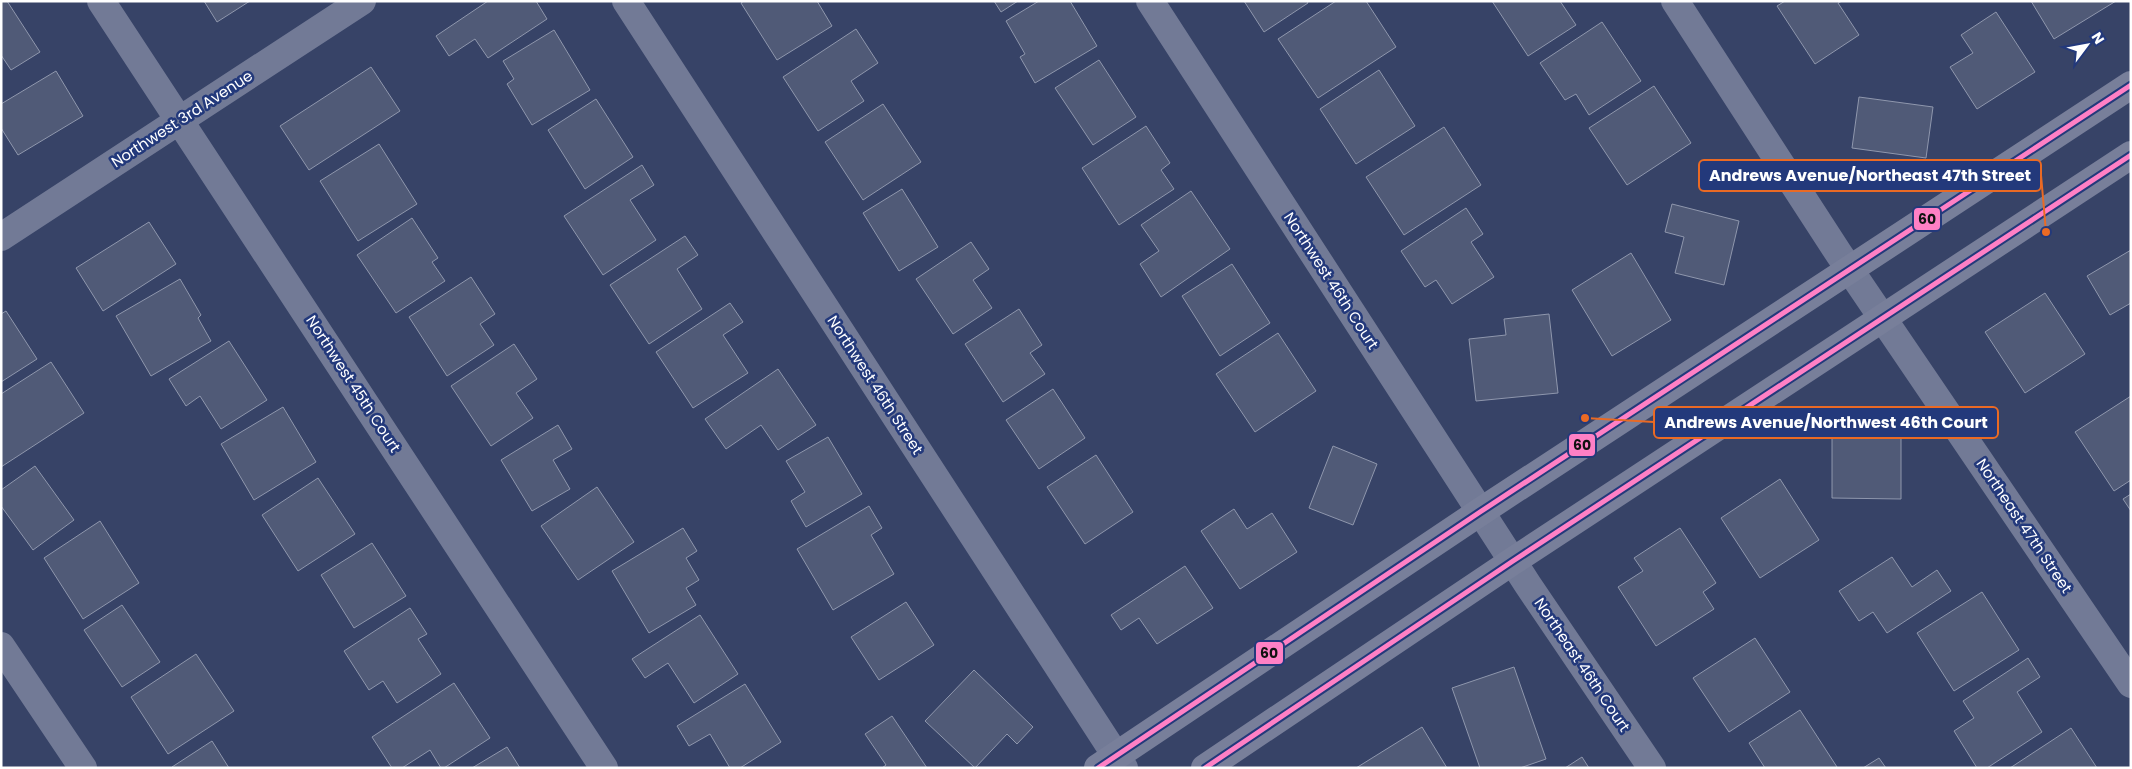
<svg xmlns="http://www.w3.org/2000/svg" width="2132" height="769" viewBox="0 0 2132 769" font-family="Poppins,sans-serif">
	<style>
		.building { fill: #505a77; stroke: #8f97ad }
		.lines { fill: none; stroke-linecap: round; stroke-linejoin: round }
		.street { stroke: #727a96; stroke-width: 28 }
		.secondary { stroke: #787f9a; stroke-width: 28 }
		.bus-1-casing { stroke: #23397b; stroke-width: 9 }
		.bus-1 { stroke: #ff80c5; stroke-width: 5 }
		.labels { text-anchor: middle; stroke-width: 5; stroke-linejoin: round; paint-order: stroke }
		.street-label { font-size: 15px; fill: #fff; stroke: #23397b }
		.leader { fill: none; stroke: #ea6a24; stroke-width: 2 }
		.callout-dot { fill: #ea6a24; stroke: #23397b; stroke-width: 2 }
		.callout { fill: #23397b; stroke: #ea6a24; stroke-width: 2 }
		.callout-label { font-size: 16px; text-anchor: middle; font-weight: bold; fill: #fff }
		.line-badge { stroke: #23397b; stroke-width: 2 }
		.pale-badge-label { font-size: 14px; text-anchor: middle; font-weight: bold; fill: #111 }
	</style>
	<rect width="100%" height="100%" fill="#374367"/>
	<path class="building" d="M1 1H7L40 52 11 70 1 55Z
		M204 1H250L217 22Z
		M488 1H536L547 19 488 58 475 39 449 56 436 36Z
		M744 1H817L832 26 777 60 741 3Z
		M994 1H1018L1001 12Z
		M1039 1H1070L1097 46 1035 83 1020 57 1025 54 1006 21Z
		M1244 1H1307L1308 3 1264 32Z
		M1336 1H1366L1396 47 1318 98 1278 39Z
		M1492 1H1560L1576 25 1528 56Z
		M1785 1H1842L1838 3 1859 35 1815 64 1777 6Z
		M2031 1H2116L2054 39Z
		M1996 12 2035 72 1977 109 1950 67 1973 53 1961 35Z
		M1602 22 1641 81 1589 115 1576 94 1565 100 1540 63Z
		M856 29 878 63 851 81 864 101 818 131 783 77Z
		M554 30 590 90 532 125 507 84 514 79 503 61Z
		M1099 60 1136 117 1093 145 1055 88Z
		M371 67 400 111 309 170 280 126Z
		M1379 70 1415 126 1356 164 1320 109Z
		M56 71 83 116 18 155 1 128V104Z
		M1654 86 1691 143 1627 185 1589 128Z
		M1859 97 1933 107 1926 158 1852 148Z
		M596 99 633 157 585 189 548 130Z
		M883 104 921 162 863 200 825 142Z
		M1146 126 1170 163 1161 170 1174 189 1119 225 1082 168Z
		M1444 127 1481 185 1404 235 1366 177Z
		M379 144 417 204 358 241 320 181Z
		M642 165 654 185 630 200 656 240 603 275 564 216Z
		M902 189 938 247 899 271 863 213Z
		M1191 191 1230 249 1161 297 1140 264 1159 251 1141 225Z
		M1672 204 1739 221 1724 285 1675 273 1684 237 1665 232Z
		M1466 208 1483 234 1471 242 1494 277 1452 304 1436 280 1425 287 1401 251Z
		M412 218 438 258 432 262 445 281 396 313 357 255Z
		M149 222 176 264 103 311 76 268Z
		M685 236 698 255 677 269 702 309 649 344 610 285Z
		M971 242 989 269 973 280 992 308 953 334 916 279Z
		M2131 250V303L2110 315 2087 276Z
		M1631 253 1671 320 1612 356 1572 290Z
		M1232 264 1270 323 1220 356 1182 296Z
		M471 277 495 314 480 324 494 345 447 376 409 317Z
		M180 279 201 315 198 318 211 341 151 376 116 316Z
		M2045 293 2085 354 2025 393 1985 332Z
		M730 303 743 322 723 335 748 373 693 408 656 352Z
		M1019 309 1042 345 1030 353 1045 374 1003 402 965 344Z
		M6 311 37 359 1 382V314Z
		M1549 314 1558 393 1476 401 1469 339 1506 335 1504 319Z
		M1278 333 1316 391 1255 432 1216 374Z
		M229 341 267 400 221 429 200 396 186 406 169 379Z
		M514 344 537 379 516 393 533 418 491 446 451 386Z
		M51 362 84 413 1 467V394Z
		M778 369 816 425 778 450 761 425 726 449 705 419Z
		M1053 389 1085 438 1039 469 1006 420Z
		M2131 396V480L2114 491 2075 432Z
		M283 407 316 462 254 500 221 444Z
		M558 425 572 449 553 460 570 489 532 511 501 460Z
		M1832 433H1901V499L1832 498Z
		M828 437 862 494 806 527 791 501 805 492 786 461Z
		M1333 446 1377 464 1353 525 1309 508Z
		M1096 455 1133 512 1085 544 1047 487Z
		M35 466 74 520 33 550 1 506V490Z
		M318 478 355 534 298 571 262 515Z
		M1780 479 1819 540 1760 578 1721 518Z
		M597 487 634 542 578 580 541 526Z
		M2131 494V511L2123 499Z
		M869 506 882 528 871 535 894 574 833 610 797 549Z
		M1234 509 1247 529 1272 513 1297 552 1240 589 1201 531Z
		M100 521 139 583 83 619 44 558Z
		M683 528 697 551 686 558 699 580 686 588 696 605 649 633 612 571Z
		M1680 528 1716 583 1703 592 1714 609 1656 646 1618 587 1643 571 1634 558Z
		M372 543 406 596 354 628 321 575Z
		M1892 557 1912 587 1937 570 1951 591 1887 633 1873 612 1859 621 1839 591Z
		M1185 566 1213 608 1157 644 1139 618 1121 630 1111 615Z
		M1982 592 2019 650 1954 691 1917 633Z
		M906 602 934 645 879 680 851 637Z
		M122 605 160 662 122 687 84 630Z
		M410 608 427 634 418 639 441 674 397 703 383 681 369 690 344 651Z
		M700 615 738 674 694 703 668 663 645 678 632 659Z
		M1755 638 1790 692 1729 732 1693 678Z
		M196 654 234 711 168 754 131 697Z
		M2028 658 2040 677 2017 692 2042 732 1987 768H1977L1954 731 1974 718 1963 701Z
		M1514 667 1546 759 1520 768H1480L1452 688Z
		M974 670 1033 727 1017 744 1007 734 975 768 925 721Z
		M454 683 490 738 444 768H441L430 750 402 768H392L372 737Z
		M745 684 781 742 740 768H730L710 734 689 746 677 726Z
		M1800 710 1837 767 1836 768H1765L1749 743Z
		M892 716 927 768H882L886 765 865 734Z
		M1422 727 1447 768H1356Z
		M2071 728 2097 768H2010Z
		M212 741 229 768H173L172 767Z
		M507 747 520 768H472Z
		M1582 757 1589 768H1565Z
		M1879 758 1886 768H1863Z"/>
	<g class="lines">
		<path class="street" d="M101 1 604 768
			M626 1 1124 768
			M1150 1 1528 585 1652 768
			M1675 1 1839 254 2131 684
			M1 237 362 1
			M1 646 83 768"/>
		<path class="secondary" d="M1098 768 1480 512 2131 85
			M1205 768 1513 561 2131 155"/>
		<g class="bus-1-casing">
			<path id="bus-1" d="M1098 768 1480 512 2131 85
				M1205 768 1513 561 2131 155"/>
		</g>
		<use href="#bus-1" class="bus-1"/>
	</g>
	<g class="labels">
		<g class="street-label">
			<text transform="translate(182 119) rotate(-33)" y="5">Northwest 3rd Avenue</text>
			<text transform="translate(1331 281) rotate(57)" y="5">Northwest 46th Court</text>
			<text transform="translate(353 384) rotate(57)" y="5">Northwest 45th Court</text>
			<text transform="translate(875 385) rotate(57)" y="5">Northwest 46th Street</text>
			<text transform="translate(2024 526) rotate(56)" y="5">Northeast 47th Street</text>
			<text transform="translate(1582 665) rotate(56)" y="5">Northeast 46th Court</text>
		</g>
	</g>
	<path class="leader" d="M2046 232L2041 175M1585 418L1654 422"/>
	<g class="callout-dot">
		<circle cx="2046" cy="232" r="5"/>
		<circle cx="1585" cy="418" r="5"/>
	</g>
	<g class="callout">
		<rect x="1699" y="160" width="342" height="31" rx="5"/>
		<rect x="1654" y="407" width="344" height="31" rx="5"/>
	</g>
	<g class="callout-label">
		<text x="1870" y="181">Andrews Avenue/Northeast 47th Street</text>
		<text x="1826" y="428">Andrews Avenue/Northwest 46th Court</text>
	</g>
	<g class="line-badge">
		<rect x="1913" y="207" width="28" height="24" rx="5" fill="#ff80c5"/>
		<rect x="1568" y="433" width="28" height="24" rx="5" fill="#ff80c5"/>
		<rect x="1255" y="641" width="29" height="24" rx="5" fill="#ff80c5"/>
	</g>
	<g class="pale-badge-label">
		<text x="1927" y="224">60</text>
		<text x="1582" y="450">60</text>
		<text x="1269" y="658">60</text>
	</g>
	<rect width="2132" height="769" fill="none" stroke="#ffffff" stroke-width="5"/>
	<g transform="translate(2087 45) rotate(58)" stroke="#23397b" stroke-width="4" paint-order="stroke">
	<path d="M0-4L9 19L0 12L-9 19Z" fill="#ffffff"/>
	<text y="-8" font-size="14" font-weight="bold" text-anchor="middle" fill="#ffffff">N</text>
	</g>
</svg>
